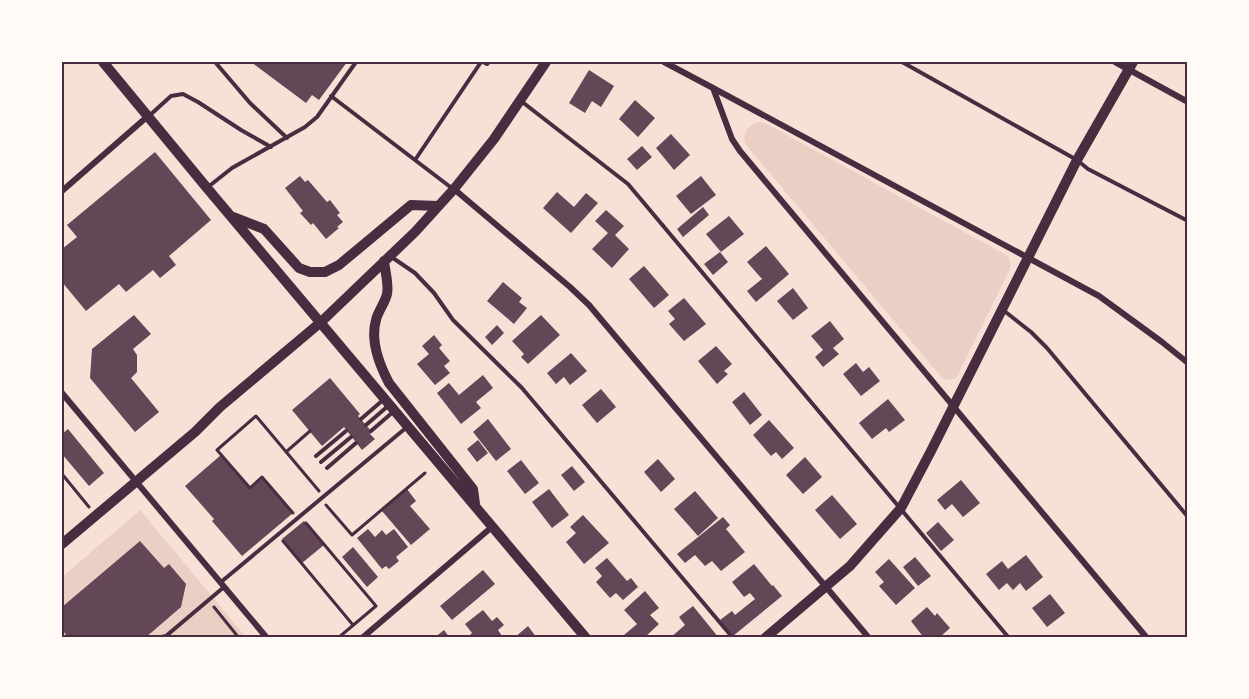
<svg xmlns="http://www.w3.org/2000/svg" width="1249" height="699" viewBox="0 0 1249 699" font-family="Arial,sans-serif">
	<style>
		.green { fill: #ebcfc5 }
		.building { fill: #644757 }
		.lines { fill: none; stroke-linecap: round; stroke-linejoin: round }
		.path { stroke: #4a2c40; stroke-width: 3 }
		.service { stroke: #4a2c40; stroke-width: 4 }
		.minor { stroke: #4a2c40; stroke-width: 6 }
		.tertiary { stroke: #4a2c40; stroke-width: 10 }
		.secondary { stroke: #4a2c40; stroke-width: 10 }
		.neatline { fill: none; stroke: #4a2c40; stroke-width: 2 }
	</style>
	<rect width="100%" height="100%" fill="#f7e1d7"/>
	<path class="green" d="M758 122 767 124 1008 256 1011 264 1010 269 957 377C952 380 948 381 942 378L747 146C740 136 747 125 758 122Z
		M140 510 246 637H62V577Z"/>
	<path class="building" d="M251 62H347L319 100 312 95 306 103Z
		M589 70 614 86 601 107 592 101 585 113 569 103Z
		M635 100 655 118 638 137 619 119Z
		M671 134 690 155 674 170 656 148Z
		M642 146 652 157 637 170 627 159Z
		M155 152 211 220 169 256 176 265 160 278 153 270 126 292 119 284 86 311 62 282V249L77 237 67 225Z
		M300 176 305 182 308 180 327 202 330 200 340 213 337 215 343 222 337 227 339 228 326 239 313 223 311 225 300 213 303 211 285 188Z
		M701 176 716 195 691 214 676 196Z
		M557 192 574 207 586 193 598 203 571 233 543 208Z
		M703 207 709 215 683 237 677 229Z
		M606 210 624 226 615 235 629 249 612 268 592 249 608 233 595 221Z
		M729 216 744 234 721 252 706 234Z
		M766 246 789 274 756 302 747 291 762 279 747 262Z
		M720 252 728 262 713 275 704 264Z
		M644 266 669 295 654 308 629 279Z
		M503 282 522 298 519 302 527 308 514 324 487 301Z
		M793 288 808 308 793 320 777 301Z
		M684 298 706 324 684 341 669 324 675 319 668 311Z
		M134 315 151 334 133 349 137 355V372L131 378 159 412 135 432 90 378 92 349Z
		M541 315 560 335 528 364 521 357 524 354 512 341Z
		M830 321 844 339 833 348 839 354 823 367 815 357 823 350 811 336Z
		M497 325 504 333 492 345 485 337Z
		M434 335 442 345 439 348 450 361 444 366 450 373 435 385 417 364 429 354 422 346Z
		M716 346 732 364 724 371 728 374 717 384 698 361Z
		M571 353 587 371 570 385 564 377 556 384 547 373Z
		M856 363 863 372 869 367 880 381 861 396 843 374Z
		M483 375 493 388 476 402 481 408 461 424 437 393 449 383 459 395Z
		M330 378 360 414 358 416 372 432 370 434 375 439 362 450 344 427 322 446 292 410Z
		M601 389 616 407 597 423 582 405Z
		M744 392 762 415 750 425 732 402Z
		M888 399 905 420 889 432 886 428 872 439 859 423Z
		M488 419 511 449 496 461 473 432Z
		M769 420 794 448 782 459 776 452 771 456 753 435Z
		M68 429 104 473 89 486 62 454V434Z
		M478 440 488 453 477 462 467 449Z
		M221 455 250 488 262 477 293 513 242 556 212 521 214 519 185 486Z
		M805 457 822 477 803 494 786 475Z
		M658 459 675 479 661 492 644 472Z
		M521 460 539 483 525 494 507 471Z
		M572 466 585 482 574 491 561 475Z
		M961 480 980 503 963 517 952 504 945 510 937 500Z
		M407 489 416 501 410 506 430 529 411 545 382 511Z
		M549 489 569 515 552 528 532 502Z
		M695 491 718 518 698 536 674 509Z
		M832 495 857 524 840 539 815 510Z
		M583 515 609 543 584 564 566 542 576 533 570 527Z
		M723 517 730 525 726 529 745 552 721 571 712 561 705 566 695 555 685 563 677 554Z
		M304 521 324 545 302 563 282 539Z
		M938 522 954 540 941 551 926 533Z
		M368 529 375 537 382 530 386 535 394 529 408 547 396 557 399 561 389 569 386 566 382 569 357 538Z
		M140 541 164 568 169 564 186 584 181 607 145 638H68L62 629V607Z
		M353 547 378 577 367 587 342 557Z
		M1026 555 1043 577 1026 591 1020 583 1013 590 1007 583 999 590 986 574 1002 561 1008 569Z
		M915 557 931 576 918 586 903 567Z
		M607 558 627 581 631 578 638 587 623 600 616 593 610 598 596 582 602 576 595 568Z
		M889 559 915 588 896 605 879 586 884 582 875 572Z
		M754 564 772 586 773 585 782 596 733 636 720 620 732 611 735 615 755 599 750 593 744 597 732 582Z
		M483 570 495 584 452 620 440 606Z
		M645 591 659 608 650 615 659 624 644 638H626L624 635 637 624 624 610Z
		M1050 594 1065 613 1047 627 1032 608Z
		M693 606 719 638H670L685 625 679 617Z
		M927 607 935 616 937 613 950 628 939 638H924L911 621Z
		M483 610 492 621 497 617 504 625 498 630 502 636 500 638H467L472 633 465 624Z
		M528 626 537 638H514Z
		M444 630 450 638H434Z"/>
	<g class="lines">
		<path class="path" d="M286 452 310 431
			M62 474 89 507
			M326 505 352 535 425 473
			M293 513 262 477 250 488 217 450 256 416 319 491
			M306 523 376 606 338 638
			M283 541 353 625
			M214 607 239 638
			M62 637V638"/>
		<path class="service" d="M215 62 250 103 287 138
			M483 62 487 64 489 62
			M902 62 1077 160 1088 169 1188 221
			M331 96 453 189
			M521 101 628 184 1009 638
			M149 116 171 96 183 94 198 102 241 130 271 147
			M415 160 481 62
			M208 187 232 168 305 127 317 117 356 62
			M390 256 415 273 434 293 453 320 522 388 733 638
			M1003 310 1031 332 1047 348 1188 517
			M361 419 383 400
			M366 425 388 406
			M371 431 393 412
			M316 456 346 431
			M321 462 351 437
			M327 468 356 443
			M221 582 407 427
			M157 638 166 636 224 587"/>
		<path class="minor" d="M664 62 713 88 732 139 740 151 1147 638
			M1115 62 1188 102
			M713 88 1099 296 1162 342 1188 363
			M454 189 570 287 589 305 869 638
			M62 191 148 116
			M62 393 267 638
			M362 638 493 526"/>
		<path class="tertiary" d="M765 638 850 566 901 508 931 451 1077 160 1133 62"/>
		<path class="secondary" d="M103 62 207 188 586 638
			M233 217 264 229 299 268 310 272H325L339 265 411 205 438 206
			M384 261C385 271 389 284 387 294 385 303 378 311 376 320 370 341 379 364 389 383L473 489 475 504
			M62 544 195 432 220 407 321 322 415 232 454 189 494 139 546 62"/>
	</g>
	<rect width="1249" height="699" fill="none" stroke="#fffaf5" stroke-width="126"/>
	<rect x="63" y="63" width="1123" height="573" class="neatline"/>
</svg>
